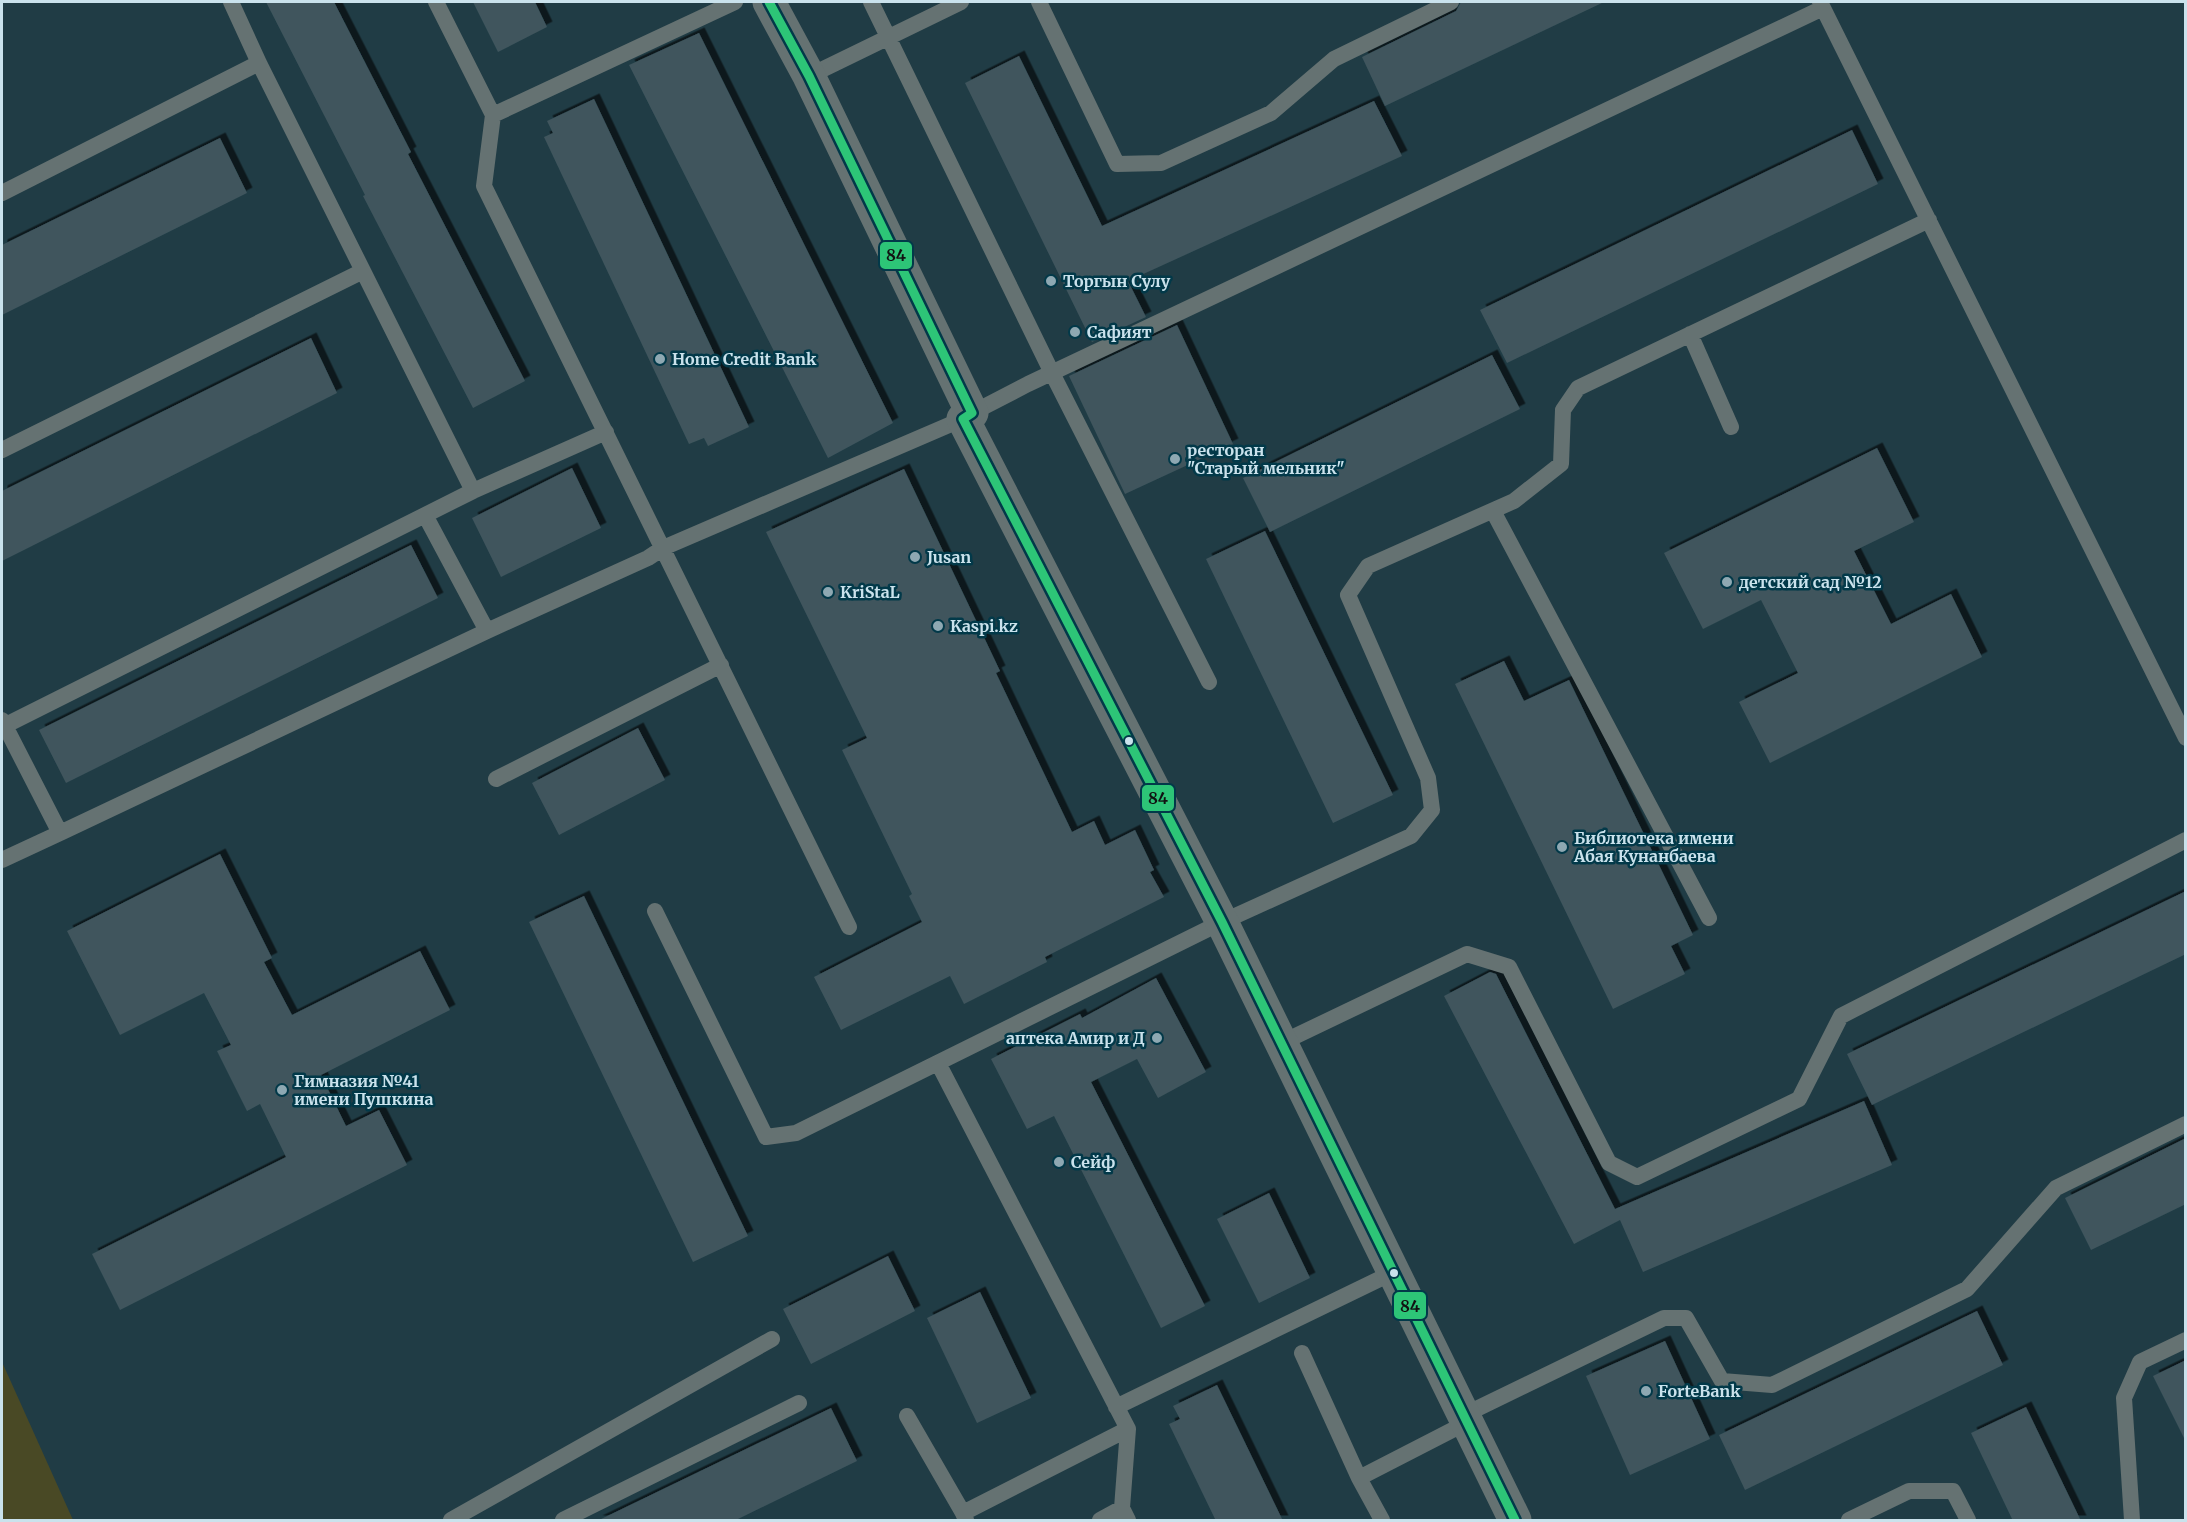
<svg xmlns="http://www.w3.org/2000/svg" width="2187" height="1522" viewBox="0 0 2187 1522" font-family="Merriweather,serif">
	<style>
		.green { fill: #494925 }
		.building { fill: #3f555d; filter: url(#shadow) }
		.lines { fill: none; stroke-linecap: round; stroke-linejoin: round }
		.service { stroke: #657272; stroke-width: 16 }
		.tertiary { stroke: #657272; stroke-width: 33 }
		.bus-1-casing { stroke: #023949; stroke-width: 14 }
		.bus-1 { stroke: #2dc577; stroke-width: 9 }
		.poi-dot { fill: #8ea8b2; stroke: #023949; stroke-width: 2 }
		.bus-dot { fill: #cae2ec; stroke: #023949; stroke-width: 2 }
		.labels { text-anchor: middle; stroke-width: 5; stroke-linejoin: round; paint-order: stroke }
		.poi-label { font-size: 16px; font-weight: bold; fill: #cae2ec; stroke: #023949; text-anchor: start }
		.line-badge { stroke: #023949; stroke-width: 2 }
		.pale-badge-label { font-size: 16px; text-anchor: middle; font-weight: bold; fill: #111 }
	</style>
	<defs>
		<filter id="shadow"><feDropShadow dx="5.5" dy="-5.5" stdDeviation="0" flood-color="#0009"/></filter>
	</defs>
	<rect width="100%" height="100%" fill="#203c45"/>
	<path class="green" d="M2 1362 73 1520H2Z"/>
	<path class="building" d="M266 2H334L411 152 408 154 525 381 473 408 363 196 365 195Z
		M473 2H535L547 27 498 52Z
		M1461 2H1604L1385 106 1362 57 1456 11Z
		M699 33 893 423 828 458 629 65Z
		M1019 56 1102 226 1374 101 1402 156 1128 281 1146 317 1092 342 965 83Z
		M594 99 749 427 708 446 704 438 689 444 544 137 553 133 547 121Z
		M1852 130 1878 184 1507 363 1480 310Z
		M220 138 247 193 2 315V245Z
		M1177 325 1233 444 1125 494 1069 376Z
		M311 338 337 393 2 561V491Z
		M1492 355 1520 409 1270 532 1243 478Z
		M1877 448 1914 522 1854 551 1891 624 1951 594 1982 657 1770 763 1739 702 1798 673 1761 600 1703 629 1664 553Z
		M572 468 601 528 501 577 472 518Z
		M904 469 1000 671 996 673 1072 832 1094 821 1105 845 1135 830 1154 870 1150 872 1164 897 1045 957 1047 962 964 1004 950 976 841 1030 814 977 922 922 909 896 912 894 842 750 867 738 766 532Z
		M1265 531 1393 795 1333 823 1206 559Z
		M411 545 438 598 66 783 39 730Z
		M1504 661 1524 701 1569 680 1693 935 1671 946 1685 974 1613 1009 1455 684Z
		M638 728 665 780 559 835 532 783Z
		M220 854 272 958 264 962 292 1015 420 951 450 1010 321 1075 346 1126 379 1110 407 1165 120 1310 92 1254 286 1157 260 1104 247 1111 217 1051 231 1045 204 993 120 1035 67 931Z
		M2186 891V954L1872 1105 1847 1054Z
		M584 896 748 1236 693 1262 529 922Z
		M1490 972 1496 974 1615 1209 1864 1101 1892 1165 1643 1272 1620 1220 1574 1244 1444 996Z
		M1156 978 1206 1072 1158 1098 1137 1059 1091 1082 1205 1306 1161 1328 1054 1116 1027 1129 991 1059 1080 1014 1082 1018Z
		M2186 1138V1204L2091 1250 2065 1198Z
		M1269 1193 1310 1278 1259 1303 1217 1219Z
		M888 1256 915 1311 811 1364 783 1309Z
		M980 1292 1031 1398 977 1423 927 1318Z
		M1977 1311 2003 1365 1745 1490 1719 1435Z
		M1665 1341 1710 1439 1630 1475 1586 1376Z
		M2186 1360V1442L2153 1376Z
		M1217 1385 1283 1521H1216L1169 1424 1180 1419 1173 1406Z
		M2026 1407 2081 1521H2013L1971 1433Z
		M831 1408 857 1461 734 1521H597Z"/>
	<g class="lines">
		<path class="service" d="M231 2 259 63 473 491
			M436 2 493 115 484 186 849 927
			M871 2 1052 373 1209 682
			M1039 2 1117 164 1161 163 1271 113 1334 59 1451 2
			M1820 2 2186 738
			M809 76 961 2
			M493 115 735 2
			M2 193 259 63
			M1690 334 1731 427
			M972 413 1028 384 1823 8
			M2 450 363 271
			M1493 511 1709 918
			M425 515 487 631
			M2 720 60 833 487 631 648 558 663 548 963 419
			M4 726 473 491 606 432
			M496 779 721 665
			M2 860 60 833
			M655 911 766 1137 796 1133 1222 922 1411 836 1432 810 1428 778 1348 595 1368 566 1514 501 1561 464 1563 410 1578 388 1929 220
			M1281 1043 1467 954 1509 967 1609 1163 1637 1177 1799 1099 1841 1016 2186 840
			M938 1063 1128 1429 1122 1508 1128 1520
			M1302 1353 1359 1478 1466 1423
			M1116 1407 1394 1272
			M1464 1415 1664 1318H1686L1722 1381 1772 1385 1967 1289 2056 1188 2186 1124
			M907 1416 963 1513 966 1520
			M1359 1478 1382 1520
			M963 1513 1128 1429
			M451 1520 772 1339
			M563 1520 799 1403
			M1100 1520 1122 1508
			M1849 1520 1909 1491H1953L1968 1520
			M2132 1520 2124 1398 2140 1362 2186 1340"/>
		<path class="tertiary" d="M769 2 809 76 972 413 963 419 1222 922 1515 1520"/>
		<g class="bus-1-casing">
			<path id="bus-1" d="M769 2 809 76 972 413 963 419 1222 922 1515 1520"/>
		</g>
		<use href="#bus-1" class="bus-1"/>
	</g>
	<g class="poi-dot">
		<circle cx="1051" cy="281" r="6"/>
		<circle cx="1075" cy="332" r="6"/>
		<circle cx="660" cy="359" r="6"/>
		<circle cx="1175" cy="459" r="6"/>
		<circle cx="915" cy="557" r="6"/>
		<circle cx="1727" cy="582" r="6"/>
		<circle cx="828" cy="592" r="6"/>
		<circle cx="938" cy="626" r="6"/>
		<circle cx="1562" cy="847" r="6"/>
		<circle cx="1157" cy="1038" r="6"/>
		<circle cx="282" cy="1090" r="6"/>
		<circle cx="1059" cy="1162" r="6"/>
		<circle cx="1646" cy="1391" r="6"/>
	</g>
	<g class="bus-dot">
		<circle cx="1129" cy="741" r="5"/>
		<circle cx="1394" cy="1273" r="5"/>
	</g>
	<g class="labels">
		<g class="poi-label">
			<text x="1063" y="287">Торгын Сулу</text>
			<text x="1087" y="338">Сафият</text>
			<text x="672" y="365">Home Credit Bank</text>
			<text x="1187" y="456">ресторан<tspan x="1187" dy="18">"Старый мельник"</tspan></text>
			<text x="927" y="563">Jusan</text>
			<text x="1739" y="588">детский сад №12</text>
			<text x="840" y="598">KriStaL</text>
			<text x="950" y="632">Kaspi.kz</text>
			<text x="1574" y="844">Библиотека имени<tspan x="1574" dy="18">Абая Кунанбаева</tspan></text>
			<text x="1145" y="1044" text-anchor="end">аптека Амир и Д</text>
			<text x="294" y="1087">Гимназия №41<tspan x="294" dy="18">имени Пушкина</tspan></text>
			<text x="1071" y="1168">Сейф</text>
			<text x="1658" y="1397">ForteBank</text>
		</g>
	</g>
	<g class="line-badge">
		<rect x="879" y="241" width="34" height="29" rx="6" fill="#2dc577"/>
		<rect x="1141" y="784" width="34" height="28" rx="6" fill="#2dc577"/>
		<rect x="1393" y="1291" width="34" height="29" rx="6" fill="#2dc577"/>
	</g>
	<g class="pale-badge-label">
		<text x="896" y="261">84</text>
		<text x="1158" y="804">84</text>
		<text x="1410" y="1312">84</text>
	</g>
	<rect width="2187" height="1522" fill="none" stroke="#cae2ec" stroke-width="6"/>
</svg>
